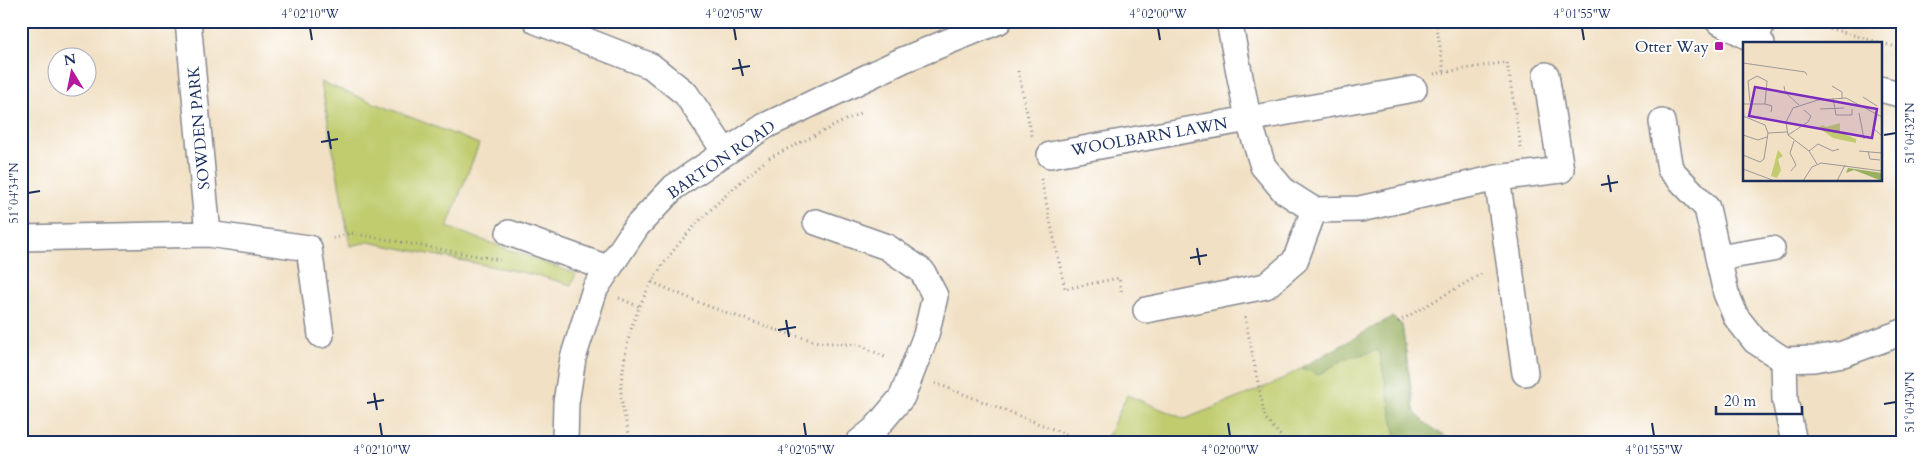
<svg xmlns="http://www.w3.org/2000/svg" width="1924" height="463" viewBox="0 0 1924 463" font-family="Cardo,serif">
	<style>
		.green { fill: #c0cc6e; stroke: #6e7e66 }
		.forest { fill: #98b061; stroke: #5a7060 }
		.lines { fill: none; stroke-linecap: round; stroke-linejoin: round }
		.service-casing { stroke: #868890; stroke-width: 15 }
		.minor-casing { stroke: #868890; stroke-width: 28 }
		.path { stroke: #868890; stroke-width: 3; stroke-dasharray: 1 4; stroke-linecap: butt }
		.service { stroke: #fff; stroke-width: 12 }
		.minor { stroke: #fff; stroke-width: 25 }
		.ticks { fill: none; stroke: #1b2f5e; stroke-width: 2 }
		.poi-dot { fill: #b5179e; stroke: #fff; stroke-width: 2 }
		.labels { text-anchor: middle; stroke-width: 4; stroke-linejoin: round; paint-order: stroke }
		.poi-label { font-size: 16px; fill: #1b2f5e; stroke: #fff; text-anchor: end }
		.street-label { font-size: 16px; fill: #1b2f5e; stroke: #fff }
		.inset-road { fill: none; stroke: #9b999b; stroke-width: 1 }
		.view { fill: #7b2cbf; fill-opacity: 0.15; stroke: #7b2cbf; stroke-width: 2.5 }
		.inset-edge { fill: none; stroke: #1b2f5e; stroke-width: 2.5 }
		.neatline { fill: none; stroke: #1b2f5e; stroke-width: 2 }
		.ticks-label { font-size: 12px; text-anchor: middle; fill: #1b2f5e }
	</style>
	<rect width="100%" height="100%" fill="#fff"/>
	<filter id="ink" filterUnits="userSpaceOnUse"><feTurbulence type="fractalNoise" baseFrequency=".02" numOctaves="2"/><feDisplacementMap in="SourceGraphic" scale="10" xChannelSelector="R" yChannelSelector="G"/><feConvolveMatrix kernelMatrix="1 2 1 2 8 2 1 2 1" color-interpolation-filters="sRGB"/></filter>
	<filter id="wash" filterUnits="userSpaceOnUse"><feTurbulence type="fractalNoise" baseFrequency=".0096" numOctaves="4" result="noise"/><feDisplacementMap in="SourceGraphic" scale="20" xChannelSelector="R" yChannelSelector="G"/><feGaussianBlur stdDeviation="1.12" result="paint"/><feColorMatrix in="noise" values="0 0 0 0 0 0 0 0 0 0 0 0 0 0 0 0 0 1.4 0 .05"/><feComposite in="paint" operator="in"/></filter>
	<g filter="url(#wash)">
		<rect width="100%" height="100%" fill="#f1e0c3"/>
		<path class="green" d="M321 82 479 144 447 227 576 274 571 285 540 276 368 242 350 246Z
			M1392 317 1402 325 1419 442H1105L1127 395 1185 419 1275 383Z"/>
		<path class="forest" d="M1392 317 1402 325 1414 412 1427 424 1453 442H1397L1379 350 1345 359 1318 375 1301 368Z"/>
	</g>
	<g filter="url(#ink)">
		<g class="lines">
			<g class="service-casing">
				<path id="service" d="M1761 43 1770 21"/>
			</g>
			<g class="minor-casing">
				<path id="minor" d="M188 21 208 234
					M536 21 651 66 686 94 725 152
					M1229 21 1248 118 1263 166 1284 191 1314 210 1360 209 1497 178 1561 170 1546 75
					M1718 21 1762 44
					M1880 89 1903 95
					M1662 122 1670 169 1707 208 1726 293 1736 317 1755 341 1784 360 1814 359 1843 354 1903 332
					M1050 155 1414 89
					M1497 178 1525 373
					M816 222 887 247 922 271 935 296 926 335 902 397 875 429 859 442
					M509 233 607 268
					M21 238 208 234 309 248 321 335
					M1719 258 1772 249
					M1146 310 1266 286 1295 261 1314 210
					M1784 360 1785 400 1794 442
					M565 442 566 403 573 358 595 289 637 226 674 187 765 126 903 60 999 21"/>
			</g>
			<path class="path" d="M1436 21 1444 72
				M1811 21 1814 24 1903 49
				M1018 71 1032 136
				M1434 74 1507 62 1521 148
				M769 158 860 113
				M1041 179 1065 289 1119 278 1122 295
				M333 239 350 233 500 260
				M652 282 705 305 776 330 818 342 860 345 887 358
				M619 298 640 307
				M1245 317 1265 418 1286 442
				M1398 322 1483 273
				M935 383 1086 442
				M631 442C627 426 622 409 621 393 620 384 623 372 624 363 635 275 700 216 764 162"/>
			<use href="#service" class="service"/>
			<use href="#minor" class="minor"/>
		</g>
	</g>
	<path class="ticks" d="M310 28 312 40M734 28 736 40M1158 28 1160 40M1582 28 1584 40M739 59 743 76M732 69 750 66M328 131 331 149M1884 135 1896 133M321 142 338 139M1608 175 1611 192M1601 185 1618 182M28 193 40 191M1197 248 1200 265M1190 258 1207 255M786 320 789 337M778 330 796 327M374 393 377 410M367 403 384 400M1884 404 1896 402M380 423 382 436M804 423 806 436M1228 423 1230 436M1652 423 1654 436"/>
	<rect class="poi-dot" x="1714" y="41" width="10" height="10" rx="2.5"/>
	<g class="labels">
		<g class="poi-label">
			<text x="1709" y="52">Otter Way</text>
		</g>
		<g class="street-label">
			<text transform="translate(198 128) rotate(-95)" y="6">SOWDEN PARK</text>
			<text transform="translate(1149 136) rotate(-10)" y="6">WOOLBARN LAWN</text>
			<text transform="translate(721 159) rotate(-34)" y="6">BARTON ROAD</text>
		</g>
	</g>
	<g transform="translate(1743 42)">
		<rect width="139" height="139" fill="#f1e0c3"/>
		<path d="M97 81V90L113 97V101L90 96 76 86 79 83 83 85ZM35 108 40 114 35 117 38 128 34 136 28 134Z" fill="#c0cc6e"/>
		<path d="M105 126 139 131V139L111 128 103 131Z" fill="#98b061"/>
		<path class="inset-road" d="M0 21 62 30 64 33M41 44 42 50 56 63M89 44 99 50V56M120 55 134 64M90 56 93 73H109V67M7 60 5 39 14 34 24 39 22 62M0 62H22L29 64 28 70M77 67 101 66M116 71 121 97M134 73 131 87 139 94M0 74 22 83 25 91 21 117 17 120 0 113M25 91 44 90M0 93 15 98 24 95M45 93 65 80 68 74 61 68M66 109 75 102 90 109 96 107M116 109 139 111M125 109 127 117 137 118M74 122 66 109 45 93 43 80 50 66 75 58 103 56 139 75M0 127 32 139M48 129 53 123 47 111 51 99M60 139 69 125 78 121 139 129M94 139 102 123"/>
		<path class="view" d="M12 45 134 67 129 96 6 74Z"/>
		<rect width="139" height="139" class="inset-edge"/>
	</g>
	<rect width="1924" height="463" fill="none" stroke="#fff" stroke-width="55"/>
	<g transform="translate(72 72) rotate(350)"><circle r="24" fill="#ffffff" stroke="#a4acbf"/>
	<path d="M0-4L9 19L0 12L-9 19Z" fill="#b5179e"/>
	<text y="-8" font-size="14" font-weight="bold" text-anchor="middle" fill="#1b2f5e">N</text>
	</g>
	<path d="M1716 406v8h86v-8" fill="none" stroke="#1b2f5e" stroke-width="2.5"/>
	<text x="1724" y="406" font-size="15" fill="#1b2f5e" stroke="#ffffff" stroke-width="4" paint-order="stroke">20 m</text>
	<rect x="28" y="28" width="1868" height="408" class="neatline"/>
	<g class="ticks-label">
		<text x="310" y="18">4°02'10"W</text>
		<text x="734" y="18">4°02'05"W</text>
		<text x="1158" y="18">4°02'00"W</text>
		<text x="1582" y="18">4°01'55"W</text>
		<text transform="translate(1910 133) rotate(-90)" y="4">51°04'32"N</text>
		<text transform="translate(14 193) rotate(-90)" y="4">51°04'34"N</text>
		<text transform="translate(1910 402) rotate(-90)" y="4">51°04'30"N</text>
		<text x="382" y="454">4°02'10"W</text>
		<text x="806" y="454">4°02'05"W</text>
		<text x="1230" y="454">4°02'00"W</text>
		<text x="1654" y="454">4°01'55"W</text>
	</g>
</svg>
